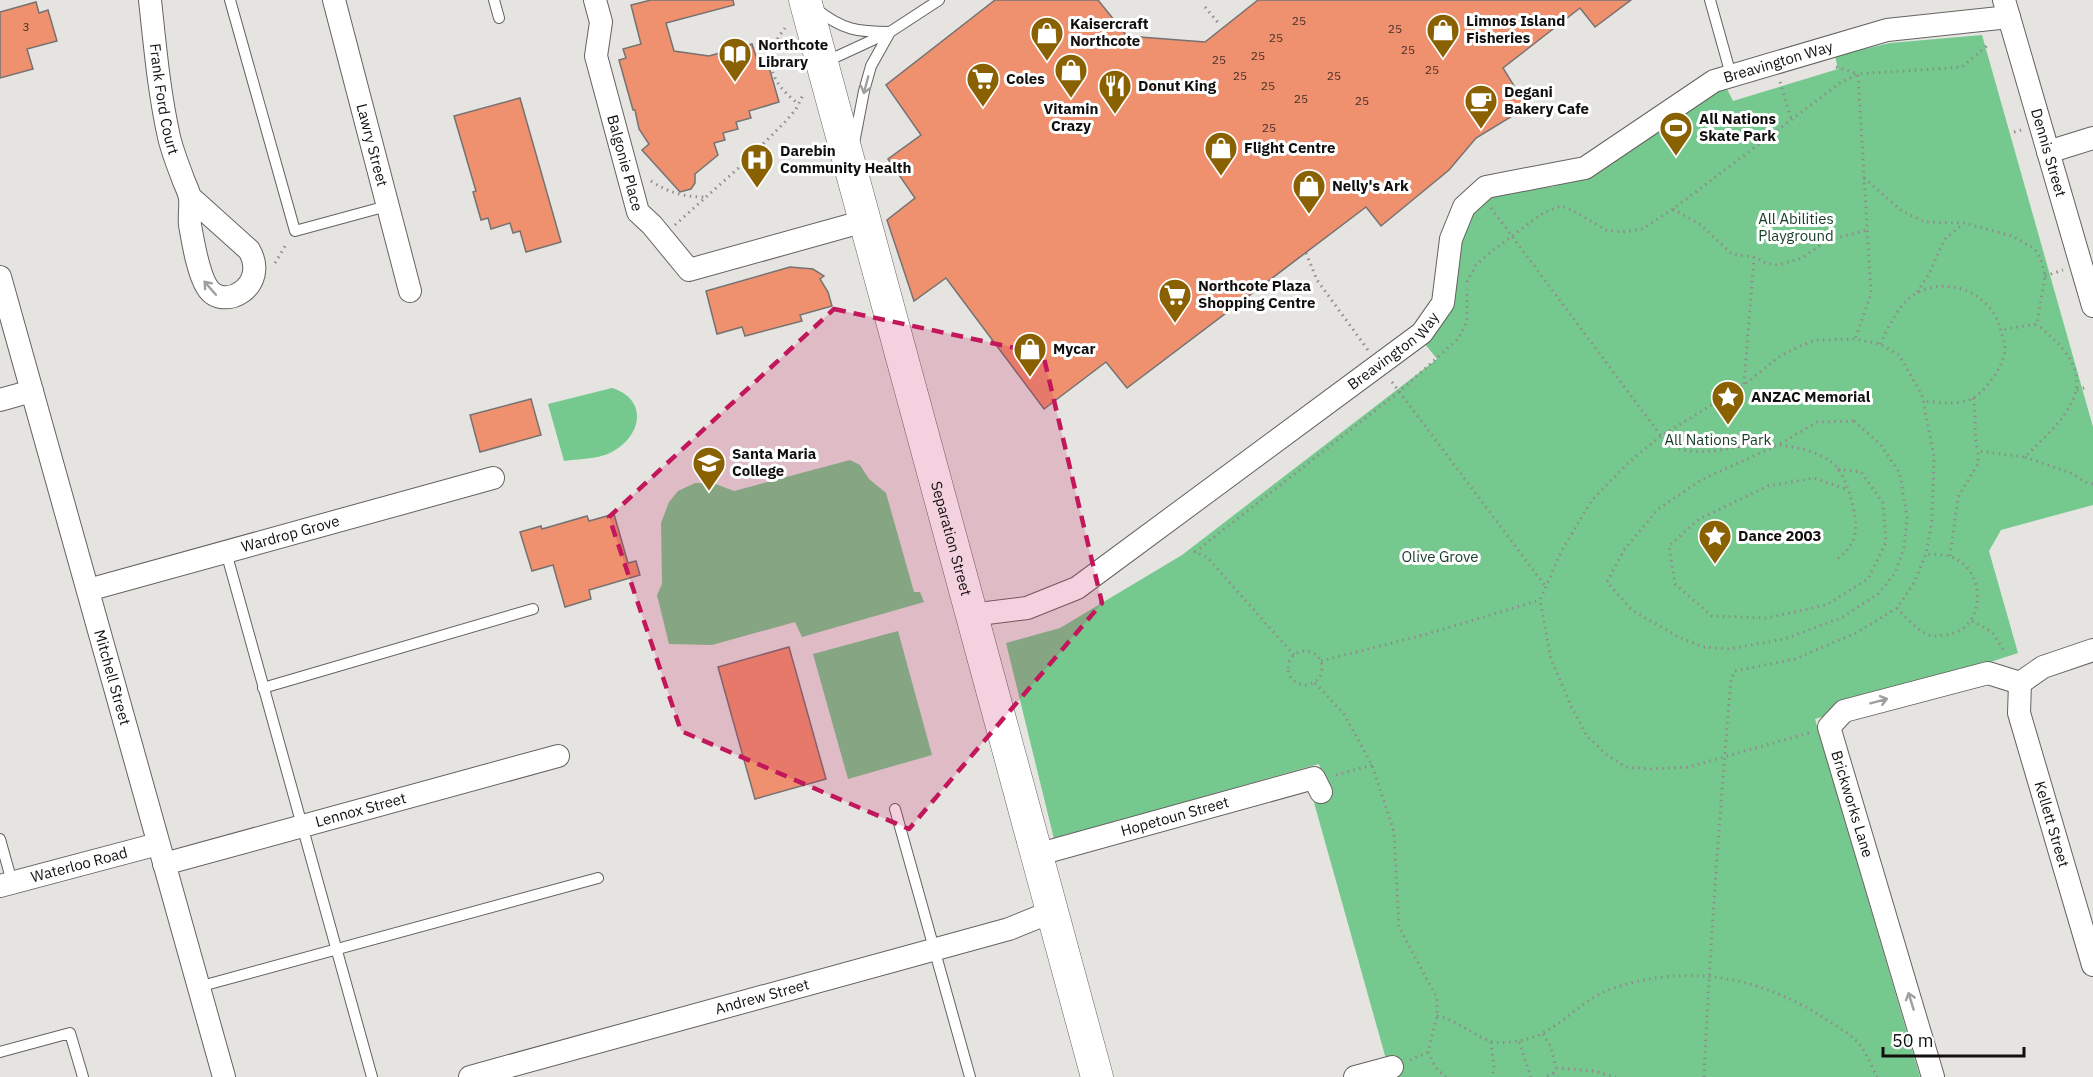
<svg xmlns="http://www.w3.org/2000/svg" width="2093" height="1077" viewBox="0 0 2093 1077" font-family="'IBM Plex Sans',sans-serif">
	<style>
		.green { fill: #76c98e }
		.building { fill: #ef916f; stroke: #767271; stroke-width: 1.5 }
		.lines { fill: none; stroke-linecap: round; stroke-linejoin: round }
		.lane-casing { stroke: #656360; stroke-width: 12 }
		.street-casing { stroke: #656360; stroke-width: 24 }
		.secondary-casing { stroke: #656360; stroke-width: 33 }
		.path { stroke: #8e8d8b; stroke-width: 3; stroke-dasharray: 1.5 4.5; stroke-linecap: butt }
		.lane { stroke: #fff; stroke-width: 10 }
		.street { stroke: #fff; stroke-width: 22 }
		.secondary { stroke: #fff; stroke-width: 32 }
		.oneway { stroke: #a09f9f }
		.marked { fill: #c2185b; fill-opacity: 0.2; stroke: #c2185b; stroke-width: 4.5; stroke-dasharray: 12 8; stroke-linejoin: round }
		.labels { text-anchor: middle; stroke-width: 6; stroke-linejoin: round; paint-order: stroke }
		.number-label { font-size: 12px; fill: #483027 }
		.poi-label { font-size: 15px; font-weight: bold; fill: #11100f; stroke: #fff; text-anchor: start }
		.street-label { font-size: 15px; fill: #11100f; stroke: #fff }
		.park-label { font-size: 15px; fill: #173c24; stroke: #fff }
	</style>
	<rect width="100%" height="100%" fill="#e6e4e1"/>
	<path class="green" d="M1982 35 2093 427V505L2001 530 1989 551 2018 653 1815 719 1920 1077H1391L1313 799 1328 794 1319 764 1054 839 1006 643 1060 628 1182 555 1437 359 1425 344 1456 241 1473 209 1507 189 1552 187 1597 170 1705 94 1726 87 1733 101 1838 69 1835 56 1890 43Z
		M612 388C650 400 641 438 610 453 597 459 578 459 564 461L548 404Z
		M850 460 860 465 869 479 886 493 914 592H920L924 602 802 637 795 622 712 645 669 644 657 595 662 584 661 523 669 502 678 491 695 483H713L734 491Z
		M898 631 932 755 848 779 813 654Z"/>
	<path class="building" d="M651 0H733L734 5 666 23 674 51 709 56 752 44 758 63 767 60 779 102 749 111 751 118 736 122 738 129 723 133 725 140 714 143 718 155 695 174V183L691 189 680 192 642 150 649 144 639 129 635 110H633L619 60 626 58 623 49 641 44 631 5Z
		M995 0H1098L1127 36 1205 42 1258 0H1631L1595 27 1580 8 1503 68 1527 107 1476 138 1449 170 1381 226 1366 207 1127 388 1106 362 1044 409 946 278 914 301 887 220 915 198 888 159 921 135 886 85Z
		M36 2 39 13 48 10 57 41 27 49 33 69 0 78V12Z
		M520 98 561 242 526 252 520 231 513 233 510 223 491 229 488 218 481 220 473 192 476 191 454 116Z
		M790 267 813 269 824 276 820 279 828 292 832 306 800 315 802 321 745 336 742 327 717 334 706 291Z
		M531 399 541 435 480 452 470 415Z
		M614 514 628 563 636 561 640 575 589 590 591 599 565 607 553 565 532 571 520 532 541 526 542 529 587 516 589 521Z
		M789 647 826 779 755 799 718 667Z"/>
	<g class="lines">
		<g class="lane-casing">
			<path id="lane" d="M230 0 295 231 387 206
				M494 0 499 18
				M1710 0 1731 75
				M816 9C843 30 857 32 890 32L871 66 864 91 854 143
				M825 62 890 32 939 0
				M226 552 372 1077
				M263 688 533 609
				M895 809 970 1077
				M0 839 12 882
				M198 987 598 878
				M0 1052 70 1033 83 1077"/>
		</g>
		<g class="street-casing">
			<g id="street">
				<path id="s1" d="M150 0C155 46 159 92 169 137 172 150 177 163 182 176 184 183 189 191 190 198 191 207 189 216 190 225 193 242 198 273 207 287 223 313 270 286 249 250L190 197"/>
				<path id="s2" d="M334 0 410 291"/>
				<path id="s3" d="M595 0 601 22 596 56 638 212 652 225 689 270 865 221"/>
				<path id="s4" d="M2004 0 2093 306"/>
				<path d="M2048 152 2093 138"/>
				<path id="s5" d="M0 277 224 1077"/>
				<path d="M0 400 32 391"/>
				<path id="s6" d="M88 590 493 478"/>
				<path id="s7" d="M971 615 1027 608 1077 588 1422 333 1443 303 1451 239 1464 207 1486 187 1585 168 1714 81 1887 30 2009 17"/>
				<path id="s8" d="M2020 683 2019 713 2093 965"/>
				<path d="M2020 683 2043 667 2093 650"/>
				<path id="s9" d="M1036 855 1314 778 1321 792"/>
				<path id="s10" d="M164 864 558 756"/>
				<path id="s11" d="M0 886 158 844"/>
				<path id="s12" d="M470 1077 1009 929 1051 912"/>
				<path d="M1355 1077 1392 1067"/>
				<path d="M1933 1077 1829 727 1844 711 1988 673 2020 683"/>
			</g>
		</g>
		<g class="secondary-casing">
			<g id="secondary">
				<path id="s13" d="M805 0 1097 1077"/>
			</g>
		</g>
		<path class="path" d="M1205 7 1220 25
			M785 28C780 35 773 44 771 53 767 74 783 93 799 104
			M1836 67 1858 74 1871 294 1855 339
			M1780 82 1791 119
			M2014 132 2021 130
			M1864 178 1902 211 1925 222 1964 223 2012 236 2035 249 2041 260 2045 276 2037 324 2000 330
			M651 181C668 192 683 197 704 197
			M1491 208 1661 436C1667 440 1674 447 1680 449 1705 456 1729 447 1753 445 1778 443 1824 448 1839 470 1847 483 1853 502 1855 517 1858 537 1851 549 1836 560
			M1673 209 1701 225 1732 254 1754 257 1768 264 1778 265 1802 258 1826 241 1867 230
			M675 225 743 164 785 122 796 109 804 93
			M1306 253 1317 280 1368 350
			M275 263 287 243
			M2045 276 2063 270
			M1467 282 1476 265 1492 251 1543 213 1561 206 1572 210 1606 230 1622 232 1642 229 1673 209 1840 83 1858 74 1962 67 1989 44
			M1917 292 1929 274 1944 240 1963 224
			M1880 344C1889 327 1899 302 1917 293 1951 275 1993 295 2001 331 2002 336 2005 343 2005 349 2004 360 1999 369 1993 378 1988 384 1981 394 1973 398 1959 406 1939 402 1923 401
			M1392 382 1546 587
			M1744 384 1754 257
			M2077 390 2087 387
			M1973 398C1977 416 1973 435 1978 451
			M1854 421 1881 445 1900 474 1907 518 1904 548 1895 573 1878 594 1843 617 1785 639 1729 649 1703 647 1677 636 1632 610 1607 582 1624 550 1658 509 1703 479 1778 445 1817 422Z
			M2025 457 2071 473 2087 483 2093 484
			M1838 469 1861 472 1883 503 1886 542 1868 579 1826 605 1766 618 1712 616 1675 584 1669 546 1699 519 1768 486 1814 478 1846 489
			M1950 556 1958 497 1978 464V451L2025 457C2048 433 2091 400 2072 363 2064 347 2050 336 2037 324
			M1897 608C1906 618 1917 630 1929 635 1933 637 1938 636 1943 635 1987 633 1989 568 1949 556 1942 554 1933 555 1926 554
			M1972 621 1992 632 2004 651
			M1288 668a17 17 0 1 1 34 0a17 17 0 1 1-34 0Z
			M1294 655 1207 557 1195 552 1400 391 1458 339 1467 322V289
			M1321 661 1427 634 1540 600
			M1315 683 1344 714 1372 765 1394 832 1399 927 1437 998V1016L1428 1052 1435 1067 1446 1077
			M1336 775 1372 765
			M1437 1016C1460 1021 1470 1034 1490 1041 1497 1044 1510 1042 1517 1041 1555 1037 1577 1001 1611 989 1685 963 1759 976 1824 1018 1836 1026 1851 1034 1860 1045 1867 1054 1872 1067 1877 1077
			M1543 1034 1551 1047 1556 1068 1553 1073 1545 1077
			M1491 1042 1494 1066 1492 1077
			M1519 1042 1531 1077
			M1410 1060 1428 1052
			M1556 1068 1594 1071 1616 1077
			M1553 1073 1558 1077
			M1704 1077C1710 944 1720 811 1731 679L1735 671 1795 659 1856 633 1897 608 1914 583 1926 554 1932 520 1934 456 1922 395 1899 355 1880 344 1855 339 1816 340 1798 347 1780 356 1744 385 1661 436 1629 462 1592 500 1562 550 1540 600 1551 659 1572 708 1587 736 1607 755 1626 767 1649 769 1688 767 1809 733"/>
		<use href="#lane" class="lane"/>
		<use href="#street" class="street"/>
		<use href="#secondary" class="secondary"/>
	</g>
	<defs><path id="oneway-shaft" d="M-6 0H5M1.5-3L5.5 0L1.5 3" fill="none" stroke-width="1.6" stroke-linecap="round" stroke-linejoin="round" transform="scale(1.5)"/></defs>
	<g class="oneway">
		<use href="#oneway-shaft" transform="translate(866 85) rotate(105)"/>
		<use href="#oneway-shaft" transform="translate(210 288) rotate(-131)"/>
		<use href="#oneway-shaft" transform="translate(1879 701) rotate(-15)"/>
		<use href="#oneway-shaft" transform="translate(1911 1001) rotate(-107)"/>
	</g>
	<path class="marked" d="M834 309 1043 354 1102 603 909 829 681 731 609 517Z"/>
	<defs>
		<g id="shop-pin" transform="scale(1.725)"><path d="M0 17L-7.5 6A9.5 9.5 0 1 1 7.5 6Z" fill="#896100" stroke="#fff"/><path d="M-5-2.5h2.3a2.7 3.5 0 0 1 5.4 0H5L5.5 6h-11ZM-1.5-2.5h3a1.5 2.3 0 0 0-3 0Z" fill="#fff"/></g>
		<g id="library-pin" transform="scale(1.725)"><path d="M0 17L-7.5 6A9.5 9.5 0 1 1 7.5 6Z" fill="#896100" stroke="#fff"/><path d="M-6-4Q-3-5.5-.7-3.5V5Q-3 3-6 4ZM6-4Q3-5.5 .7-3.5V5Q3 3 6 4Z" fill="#fff"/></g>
		<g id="supermarket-pin" transform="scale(1.725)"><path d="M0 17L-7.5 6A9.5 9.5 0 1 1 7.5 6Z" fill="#896100" stroke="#fff"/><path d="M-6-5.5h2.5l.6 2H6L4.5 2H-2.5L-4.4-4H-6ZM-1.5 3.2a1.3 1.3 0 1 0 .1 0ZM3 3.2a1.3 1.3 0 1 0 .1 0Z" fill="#fff"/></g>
		<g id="restaurant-pin" transform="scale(1.725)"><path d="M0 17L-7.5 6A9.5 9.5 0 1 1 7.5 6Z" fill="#896100" stroke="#fff"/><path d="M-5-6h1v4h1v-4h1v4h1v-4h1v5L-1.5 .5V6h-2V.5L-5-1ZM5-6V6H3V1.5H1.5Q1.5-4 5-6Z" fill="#fff"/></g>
		<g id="cafe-pin" transform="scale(1.725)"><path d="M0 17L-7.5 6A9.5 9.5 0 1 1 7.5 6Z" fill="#896100" stroke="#fff"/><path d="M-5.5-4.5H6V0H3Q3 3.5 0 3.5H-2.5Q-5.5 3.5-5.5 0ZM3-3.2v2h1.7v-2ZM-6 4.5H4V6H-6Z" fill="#fff"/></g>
		<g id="stadium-pin" transform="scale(1.725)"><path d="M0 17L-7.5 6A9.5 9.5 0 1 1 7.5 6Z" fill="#896100" stroke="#fff"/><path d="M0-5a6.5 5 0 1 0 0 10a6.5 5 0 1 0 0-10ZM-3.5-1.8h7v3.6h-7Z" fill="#fff"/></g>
		<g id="hospital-pin" transform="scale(1.725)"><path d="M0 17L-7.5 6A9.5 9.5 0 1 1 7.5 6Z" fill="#896100" stroke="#fff"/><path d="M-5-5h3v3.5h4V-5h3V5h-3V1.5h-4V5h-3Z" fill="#fff"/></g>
		<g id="sight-pin" transform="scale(1.725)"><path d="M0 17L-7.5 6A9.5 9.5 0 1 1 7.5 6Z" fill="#896100" stroke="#fff"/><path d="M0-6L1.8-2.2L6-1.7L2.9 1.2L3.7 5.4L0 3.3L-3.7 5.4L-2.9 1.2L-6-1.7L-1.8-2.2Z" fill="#fff"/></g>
		<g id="school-pin" transform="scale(1.725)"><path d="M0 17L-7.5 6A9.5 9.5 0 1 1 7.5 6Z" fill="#896100" stroke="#fff"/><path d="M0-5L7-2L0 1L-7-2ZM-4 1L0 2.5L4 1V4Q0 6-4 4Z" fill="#fff"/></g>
	</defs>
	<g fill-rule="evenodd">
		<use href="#shop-pin" x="1443" y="30"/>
		<use href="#shop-pin" x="1047" y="33"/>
		<use href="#library-pin" x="735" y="54"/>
		<use href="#shop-pin" x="1071" y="70"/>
		<use href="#supermarket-pin" x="983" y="79"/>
		<use href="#restaurant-pin" x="1115" y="86"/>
		<use href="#cafe-pin" x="1481" y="101"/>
		<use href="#stadium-pin" x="1676" y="128"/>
		<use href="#shop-pin" x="1221" y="148"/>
		<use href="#hospital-pin" x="757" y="160"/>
		<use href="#shop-pin" x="1309" y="186"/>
		<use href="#supermarket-pin" x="1175" y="295"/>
		<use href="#shop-pin" x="1030" y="349"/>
		<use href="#sight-pin" x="1728" y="397"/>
		<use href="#school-pin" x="709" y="463"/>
		<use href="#sight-pin" x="1715" y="536"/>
	</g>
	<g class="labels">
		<g class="number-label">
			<text x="1299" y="25">25</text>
			<text x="26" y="31">3</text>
			<text x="1395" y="33">25</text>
			<text x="1276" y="42">25</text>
			<text x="1408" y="54">25</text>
			<text x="1258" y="60">25</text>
			<text x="1219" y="64">25</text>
			<text x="1432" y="74">25</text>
			<text x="1240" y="80">25</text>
			<text x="1334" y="80">25</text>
			<text x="1268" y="90">25</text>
			<text x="1301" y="103">25</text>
			<text x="1362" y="105">25</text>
			<text x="1269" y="132">25</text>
		</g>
		<g class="poi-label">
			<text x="1466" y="26">Limnos Island<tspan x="1466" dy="17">Fisheries</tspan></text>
			<text x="1070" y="29">Kaisercraft<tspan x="1070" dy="17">Northcote</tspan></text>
			<text x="758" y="50">Northcote<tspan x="758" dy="17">Library</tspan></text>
			<text x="1006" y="84">Coles</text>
			<text x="1138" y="91">Donut King</text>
			<text x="1504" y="97">Degani<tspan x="1504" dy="17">Bakery Cafe</tspan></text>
			<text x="1071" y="114" text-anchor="middle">Vitamin<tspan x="1071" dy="17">Crazy</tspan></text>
			<text x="1699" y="124">All Nations<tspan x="1699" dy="17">Skate Park</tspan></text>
			<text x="1244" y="153">Flight Centre</text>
			<text x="780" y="156">Darebin<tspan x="780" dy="17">Community Health</tspan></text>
			<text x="1332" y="191">Nelly's Ark</text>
			<text x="1198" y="291">Northcote Plaza<tspan x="1198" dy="17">Shopping Centre</tspan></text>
			<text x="1053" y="354">Mycar</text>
			<text x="1751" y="402">ANZAC Memorial</text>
			<text x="732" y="459">Santa Maria<tspan x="732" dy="17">College</tspan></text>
			<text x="1738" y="541">Dance 2003</text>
		</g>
		<g class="street-label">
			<text dy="5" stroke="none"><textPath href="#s7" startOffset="1028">Breavington Way</textPath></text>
			<text dy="5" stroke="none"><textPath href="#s1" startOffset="100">Frank Ford Court</textPath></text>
			<text dy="5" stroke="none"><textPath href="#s2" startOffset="150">Lawry Street</textPath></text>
			<text dy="5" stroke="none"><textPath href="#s4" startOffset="159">Dennis Street</textPath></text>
			<text dy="5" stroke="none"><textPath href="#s3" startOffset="168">Balgonie Place</textPath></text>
			<text dy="5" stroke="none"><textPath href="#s7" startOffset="506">Breavington Way</textPath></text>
			<text dy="5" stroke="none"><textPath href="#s6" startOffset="210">Wardrop Grove</textPath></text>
			<text dy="5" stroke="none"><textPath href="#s13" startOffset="558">Separation Street</textPath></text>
			<text dy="5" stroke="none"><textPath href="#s5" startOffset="416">Mitchell Street</textPath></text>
			<text transform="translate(1852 804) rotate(73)" y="5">Brickworks Lane</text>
			<text dy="5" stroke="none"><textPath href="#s10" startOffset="204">Lennox Street</textPath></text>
			<text dy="5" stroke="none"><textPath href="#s9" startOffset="144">Hopetoun Street</textPath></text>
			<text dy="5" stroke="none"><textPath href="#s8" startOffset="146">Kellett Street</textPath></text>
			<text dy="5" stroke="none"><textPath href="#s11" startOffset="82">Waterloo Road</textPath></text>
			<text dy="5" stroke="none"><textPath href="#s12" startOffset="303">Andrew Street</textPath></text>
		</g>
		<g class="park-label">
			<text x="1796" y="224">All Abilities<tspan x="1796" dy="17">Playground</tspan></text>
			<text x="1718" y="445">All Nations Park</text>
			<text x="1440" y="562">Olive Grove</text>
		</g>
	</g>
	<path d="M1883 1047v9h141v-9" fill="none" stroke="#11100f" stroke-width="3"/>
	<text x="1892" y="1047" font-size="18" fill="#11100f" stroke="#ffffff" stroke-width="4.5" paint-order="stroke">50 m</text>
</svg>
